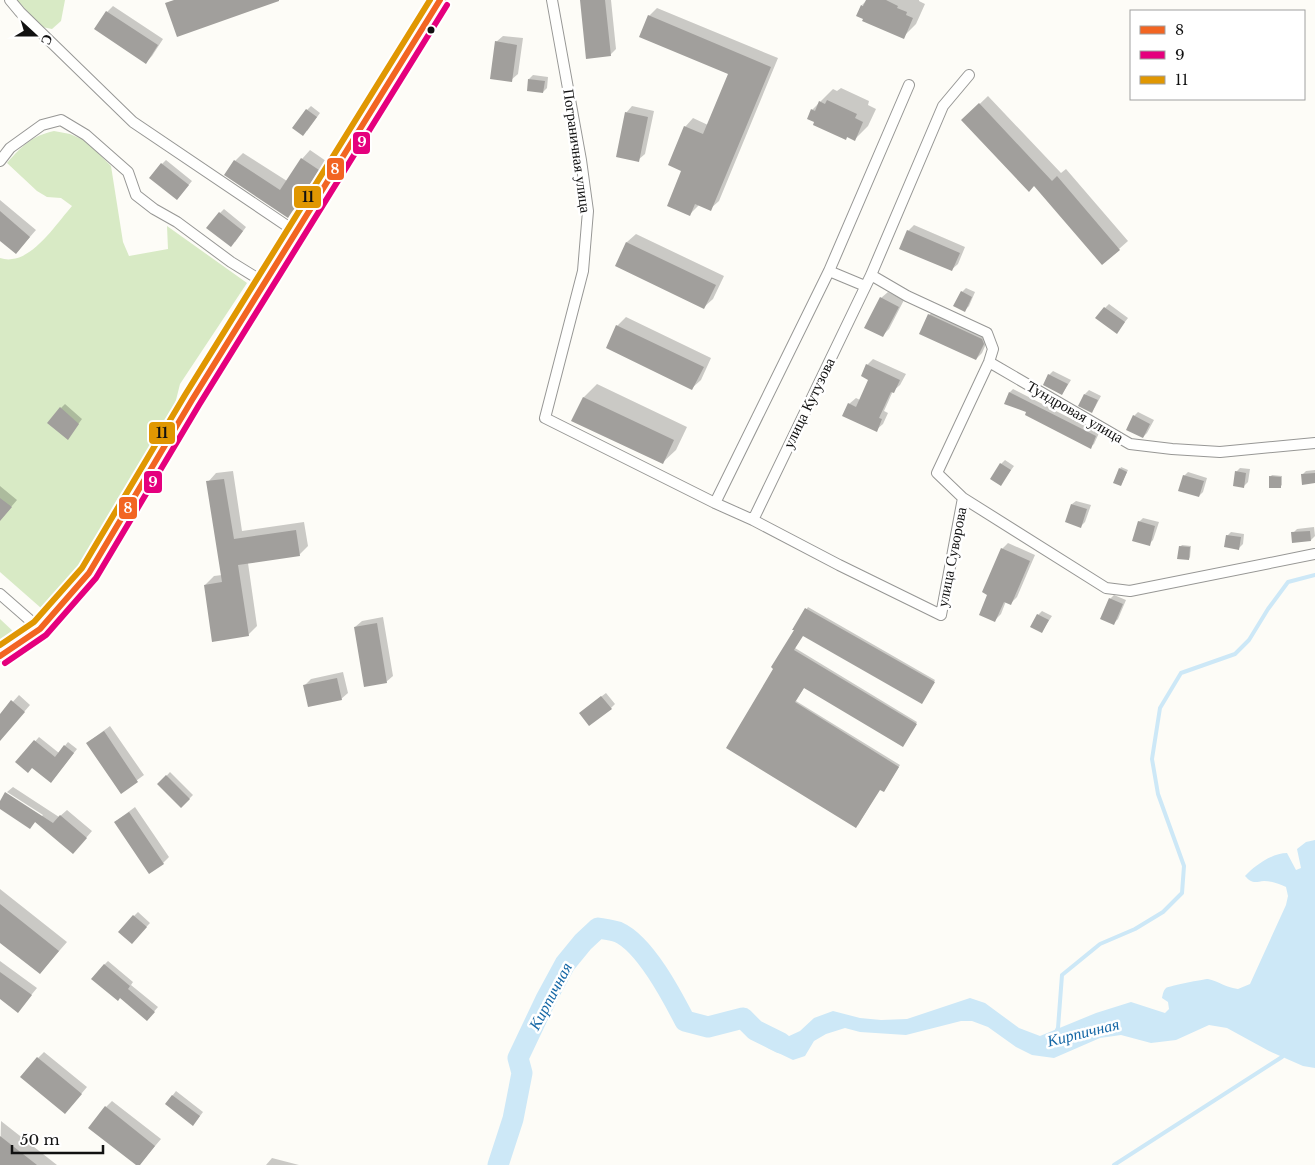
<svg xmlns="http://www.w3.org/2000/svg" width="1315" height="1165" viewBox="0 0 1315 1165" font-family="'Libre Baskerville',serif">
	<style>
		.forest { fill: #d8eac5 }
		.water { fill: #cde8f7 }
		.shadow { fill: #0003 }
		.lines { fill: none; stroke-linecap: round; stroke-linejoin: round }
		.stream { stroke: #cde8f7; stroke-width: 4 }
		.river { stroke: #cde8f7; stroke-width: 21 }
		.building { fill: #a19f9c }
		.minor-casing { stroke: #979795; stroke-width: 12 }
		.tertiary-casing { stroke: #979795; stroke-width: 13 }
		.minor { stroke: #fffffe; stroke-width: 10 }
		.tertiary { stroke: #fffffe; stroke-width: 11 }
		.bus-1-casing { stroke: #fff; stroke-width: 10 }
		.bus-2-casing { stroke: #fff; stroke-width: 10 }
		.bus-3-casing { stroke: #fff; stroke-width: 10 }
		.bus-1 { stroke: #f26522; stroke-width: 6 }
		.bus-2 { stroke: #e5007d; stroke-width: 6 }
		.bus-3 { stroke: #e09702; stroke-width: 6 }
		.bus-dot { fill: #111; stroke: #fff; stroke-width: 2 }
		.labels { text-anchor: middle; stroke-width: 5; stroke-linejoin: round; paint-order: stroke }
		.street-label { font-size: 15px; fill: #111; stroke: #fff }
		.water-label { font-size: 16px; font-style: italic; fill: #1768a6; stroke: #fff }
		.line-badge { stroke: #fff; stroke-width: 2 }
		.badge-label { font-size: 14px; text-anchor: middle; font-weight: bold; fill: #fff }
		.pale-badge-label { font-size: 14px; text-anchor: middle; font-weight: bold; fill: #111 }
	</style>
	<rect width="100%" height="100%" fill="#fdfcf7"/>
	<path class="forest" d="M17 0H65L61 21 52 29 42 27Z
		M54 131 70 134 86 141 111 166 123 242 129 256 168 249 167 226 247 283 180 384 171 420 82 566 41 608 0 572V258C4 259 8 260 12 259 35 257 58 222 72 206L61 198 47 197 37 191 7 163C21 147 31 136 54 131Z
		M0 619 17 635 0 645Z"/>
	<path class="water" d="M1315 840V1068L1303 1066 1269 1051 1227 1028 1209 1025 1176 1040 1151 1043 1121 1035 1100 1038 1054 1058 1032 1055 1016 1047 988 1027 972 1021H961L906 1035 860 1032 845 1028 826 1034 814 1041 805 1056 793 1060 768 1048 755 1030 768 1031 787 1037 800 1031 814 1018 833 1011 860 1018 881 1020 907 1019 970 998 985 1003 1019 1028 1040 1036 1096 1013 1131 1002 1165 1013 1169 1009 1168 1002 1162 998C1163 994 1163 991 1166 988 1169 986 1204 979 1208 979 1218 981 1227 988 1238 989L1250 984 1286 905 1288 896 1286 887C1279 884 1272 881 1264 881 1255 882 1252 884 1245 876 1254 866 1272 853 1287 853L1296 870 1301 868 1297 849 1306 842Z"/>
	<path class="shadow" d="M581 0H611L616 49 610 55Z
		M867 0H919V1L925 4 916 24 903 37 862 5Z
		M113 6 163 39 152 56 146 62 107 12Z
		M657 8 778 58 719 201 710 209 699 205 690 214 683 170 685 127 693 118 708 125 730 74 649 16Z
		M503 36 523 38 518 74 511 80 496 42Z
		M533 75 548 77 547 88 543 92 529 79Z
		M841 88 869 101 868 105 876 109 868 126 855 139 848 136 846 138 812 110 833 89 837 91Z
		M988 96 1061 173 1066 169 1128 241 1119 249 1035 185 963 120Z
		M311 106 320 113 307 131V110Z
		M632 106 654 111 645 154 638 160 626 113Z
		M310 150 326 161 296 208 287 216 235 161 243 153 287 181 302 159Z
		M166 160 192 181 181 194 162 164Z
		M0 200 36 230 22 246 0 239Z
		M224 209 246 227 235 242 220 213Z
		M914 225 965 247 958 264 951 270 908 231Z
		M636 234 724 276 713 299 704 307 617 265 627 242Z
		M966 288 975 292 969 306 965 310 962 292Z
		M888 292 904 300 889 329 882 336 881 298Z
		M1109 304 1128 318 1117 332 1105 308Z
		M936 309 989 337 982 353 976 359 929 315Z
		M626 317 711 358 701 380 692 388 617 326Z
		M873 359 906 374 900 385 893 391 884 411 888 413 883 424 876 430 849 404 856 398 860 400 870 379 867 365Z
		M1053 371 1071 380 1062 394 1049 375Z
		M597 384 687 427 676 450 662 463 573 420 584 397Z
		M1013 389 1099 433 1094 444 1090 447 1028 412 1006 403 1010 392Z
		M1089 390 1101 396 1095 407 1092 411 1085 394Z
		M65 404 82 419 71 434 61 408Z
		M1138 412 1154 420 1147 433 1143 437 1134 416Z
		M1005 460 1014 466 1001 484V464Z
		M1121 467 1128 470 1121 485 1120 469Z
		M1240 468 1250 469 1248 482 1244 486 1236 472Z
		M1315 470V482L1302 475 1306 471Z
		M233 471 242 531 304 522 308 546 299 555 248 563 257 626 248 635 205 585 214 576 222 575 208 482 216 473Z
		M1188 472 1207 478 1203 492 1199 496 1184 476Z
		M1272 475 1282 476V485L1280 487 1270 477Z
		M0 486 17 500 0 520Z
		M1076 501 1091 505 1085 522 1081 526 1072 504Z
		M1143 518 1159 522 1153 540 1149 544 1139 522Z
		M1314 527 1315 536 1311 540 1293 533 1297 529Z
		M1231 532 1244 534 1243 544 1239 548 1227 536Z
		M1008 543 1035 555 1017 597 1011 603 1006 601 1001 614 995 620 989 594 1002 549Z
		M1182 545 1191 546 1190 557 1189 559 1180 547Z
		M1114 595 1126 600 1118 619 1114 623 1110 599Z
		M808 607 935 680 923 701 803 634 795 648 917 722 904 744 805 686 796 701 900 765 885 789 880 788 858 825 775 668 795 630 794 629Z
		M1042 611 1052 616 1042 631 1038 615Z
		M383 617 393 676 386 682 355 627 362 621Z
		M343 672 348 693 341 699 304 686 311 679Z
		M606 693 615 704 611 708 585 709Z
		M19 695 30 705 0 740V716Z
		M110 726 144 775 121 792 87 743Z
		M39 737 59 753 68 742 77 749 55 777 33 767 17 762Z
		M170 772 193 795 181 807 159 784Z
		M13 787 59 817 67 810 92 831 79 846 36 821 30 827 0 808V803L41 817 43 815 7 792Z
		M135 807 169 857 163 863 115 822Z
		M0 889 67 942 40 973 0 941Z
		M138 912 150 923 135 939 134 916Z
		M0 961 37 988 18 1011 0 998Z
		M108 961 133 982 131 985 158 1007 151 1015 104 965Z
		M44 1052 87 1087 71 1106 38 1058Z
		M176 1091 203 1112 197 1120 166 1104Z
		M112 1101 161 1139 139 1165 106 1107Z
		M1 1121 57 1165H0Z
		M272 1158 299 1165H266Z"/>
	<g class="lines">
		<path class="stream" d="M1056 1032 1058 1028 1062 975 1100 944 1135 929 1163 912 1182 893 1184 866 1158 794 1152 759 1160 708 1181 673 1235 654 1249 640 1268 609 1288 582 1315 575
			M1114 1165 1282 1057"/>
		<path class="river" d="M498 1165 513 1119 522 1073 518 1058 546 999 565 964 583 942 598 928C604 929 612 930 618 932 645 944 672 996 685 1021L708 1027 743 1018 755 1030 781 1043"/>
	</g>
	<path class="building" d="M174 0H279V1L177 37 165 3Z
		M580 0H605L611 56 586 59Z
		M866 0H886L898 6 897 8 907 12 906 15 913 18 904 39 862 21 863 19 856 16 861 5 863 6Z
		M106 11 158 45 146 64 94 29Z
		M648 15 771 67 711 211 695 204 690 216 667 206 681 171 668 165 684 126 703 134 728 74 639 37Z
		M495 41 517 45 512 82 490 79Z
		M528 79 545 81 543 93 527 91Z
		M827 100 857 114 855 118 863 122 855 141 847 137 846 140 813 125 814 122 807 119 811 109 815 111 819 101 825 104Z
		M979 103 1052 181 1057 176 1120 250 1102 265 1034 186 1029 192 961 120Z
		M306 109 317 117 303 136 292 128Z
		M625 112 648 117 639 162 616 157Z
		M301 158 319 170 288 218 224 175 234 160 280 190Z
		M161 163 189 185 177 200 149 178Z
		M0 211 30 237 16 254 0 241Z
		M219 212 243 231 231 247 206 228Z
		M907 230 960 253 952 271 899 249Z
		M626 242 716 285 704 309 615 266Z
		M961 291 972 297 965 312 953 306Z
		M880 297 899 307 883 337 864 328Z
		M1104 307 1125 322 1117 334 1095 318Z
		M928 314 982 339 984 344 976 360 919 334Z
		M616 325 704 367 692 390 606 348Z
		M866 364 900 380 894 393 891 392 879 418 882 419 877 432 842 416 848 403 856 407 868 380 861 376Z
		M1048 374 1068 384 1062 395 1043 385Z
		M1009 392 1096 436 1091 449 1025 415 1026 412 1004 404Z
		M1084 394 1098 400 1092 413 1078 406Z
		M583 397 674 440 663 464 571 421Z
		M60 407 79 424 68 440 47 423Z
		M1133 415 1150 424 1143 438 1126 430Z
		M1000 463 1011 470 1001 486 990 479Z
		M1119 468 1127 472 1121 486 1113 483Z
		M1235 471 1246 473 1244 488 1233 486Z
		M1315 473V483L1302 485 1301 474Z
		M1183 475 1204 481 1199 497 1178 491Z
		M1269 476 1281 477V488H1269Z
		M224 479 234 539 296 530 300 556 238 565 249 636 212 642 204 585 222 582 206 481Z
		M0 498 12 507 0 521Z
		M1071 504 1087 509 1081 528 1065 522Z
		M1138 521 1155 526 1150 546 1132 541Z
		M1310 531 1311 541 1292 543 1291 532Z
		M1226 535 1241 537 1239 550 1224 547Z
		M1179 546 1190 547 1189 560 1177 559Z
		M1001 548 1030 561 1011 605 1004 602 995 622 979 615 987 595 982 592Z
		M1109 598 1123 604 1114 625 1100 619Z
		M805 608 935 682 922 704 803 636 794 650 917 724 903 747 804 688 795 702 899 767 884 792 880 790 856 828 726 748 773 669 771 667 794 630H792Z
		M1037 614 1049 620 1042 633 1030 627Z
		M377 623 387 683 364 687 354 627Z
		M337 678 342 700 308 707 303 685Z
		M601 696 612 709 589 726 579 713Z
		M11 700 25 712 0 741V714Z
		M104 731 138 782 121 794 86 743Z
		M34 740 55 757 64 745 74 753 51 783 32 768 28 773 15 762Z
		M166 775 190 799 181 808 157 784Z
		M5 792 53 823 60 815 87 838 73 854 35 822 30 829 0 809V801Z
		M129 812 164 864 149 874 114 822Z
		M0 904 59 951 40 974 0 943Z
		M133 915 147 927 132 944 118 932Z
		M104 964 130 986 128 989 155 1012 147 1021 120 998 118 1001 91 979Z
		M0 972 32 995 18 1013 0 999Z
		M37 1057 82 1094 65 1114 20 1077Z
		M172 1095 200 1116 193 1126 165 1104Z
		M105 1106 155 1146 140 1165H136L88 1128Z
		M0 1136 37 1165H0Z"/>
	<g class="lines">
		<g class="minor-casing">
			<path id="minor" d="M10 0 20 12 133 122 296 232
				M552 0 581 160 588 211 583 271 545 418 715 503 753 520 839 565 941 615 963 498 1106 588 1130 591 1315 554
				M0 161 10 148 42 125 61 120 86 135 128 172 136 195 154 209 177 222 231 262 265 283
				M829 271 865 286
				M871 275 907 296 987 333 993 349 989 362 937 473 963 498
				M989 362 1130 444 1172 449 1220 452 1315 443
				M715 503 829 271 909 85
				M753 520 871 275 943 106 969 75
				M0 594 40 629"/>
		</g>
		<g class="tertiary-casing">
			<path id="tertiary" d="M0 656 40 629 89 573 192 400 440 0"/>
		</g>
		<use href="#minor" class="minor"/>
		<use href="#tertiary" class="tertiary"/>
		<g class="bus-1-casing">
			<path id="bus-1" d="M0 656 40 629 89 573 192 400 440 0"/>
		</g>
		<g class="bus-2-casing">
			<path id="bus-2" d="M5 663 46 635 96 578 199 405 447 5"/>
		</g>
		<g class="bus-3-casing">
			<path id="bus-3" d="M0 645 34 622 82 568 185 395 430 0"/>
		</g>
		<use href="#bus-1" class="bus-1"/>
		<use href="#bus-2" class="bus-2"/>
		<use href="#bus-3" class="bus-3"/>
	</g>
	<circle class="bus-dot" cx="431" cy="30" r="4.5"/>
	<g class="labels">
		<g class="street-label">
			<text transform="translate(577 151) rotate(82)" y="5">Пограничная улица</text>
			<text transform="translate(809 403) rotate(-64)" y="5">улица Кутузова</text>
			<text transform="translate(1075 412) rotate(30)" y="5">Тундровая улица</text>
			<text transform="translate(952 557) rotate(-79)" y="5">улица Суворова</text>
		</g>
		<g class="water-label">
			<text transform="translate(550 996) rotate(-62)" y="6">Кирпичная</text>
			<text transform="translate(1083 1032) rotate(-14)" y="6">Кирпичная</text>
		</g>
	</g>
	<g class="line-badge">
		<rect x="352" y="131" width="19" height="24" rx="5" fill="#e5007d"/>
		<rect x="326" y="157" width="19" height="24" rx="5" fill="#f26522"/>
		<rect x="293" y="185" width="29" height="24" rx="5" fill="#e09702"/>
		<rect x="148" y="421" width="28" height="24" rx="5" fill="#e09702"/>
		<rect x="143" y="470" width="20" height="24" rx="5" fill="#e5007d"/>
		<rect x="118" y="496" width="20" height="24" rx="5" fill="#f26522"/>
	</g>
	<g class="badge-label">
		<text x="362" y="147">9</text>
		<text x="335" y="174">8</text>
		<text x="153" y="487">9</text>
		<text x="128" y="513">8</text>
	</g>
	<g class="pale-badge-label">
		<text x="308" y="202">11</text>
		<text x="162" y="438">11</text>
	</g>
	<rect x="1130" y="10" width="175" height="90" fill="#ffffff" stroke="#a0a0a0"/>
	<rect x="1140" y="26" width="25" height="8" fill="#f26522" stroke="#a0a0a0"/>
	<text x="1175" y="35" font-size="15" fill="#111111">8</text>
	<rect x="1140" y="51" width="25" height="8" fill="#e5007d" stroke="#a0a0a0"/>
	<text x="1175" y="60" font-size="15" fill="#111111">9</text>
	<rect x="1140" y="76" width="25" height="8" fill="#e09702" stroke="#a0a0a0"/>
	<text x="1175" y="85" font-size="15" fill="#111111">11</text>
	<g transform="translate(35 35) rotate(111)" stroke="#ffffff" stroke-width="4" paint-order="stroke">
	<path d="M0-4L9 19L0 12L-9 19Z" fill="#111111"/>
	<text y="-8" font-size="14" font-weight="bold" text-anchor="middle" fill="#111111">С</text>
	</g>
	<path d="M12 1145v8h91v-8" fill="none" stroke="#111111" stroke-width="2.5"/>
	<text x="20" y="1145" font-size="15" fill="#111111" stroke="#ffffff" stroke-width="4" paint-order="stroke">50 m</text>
</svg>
